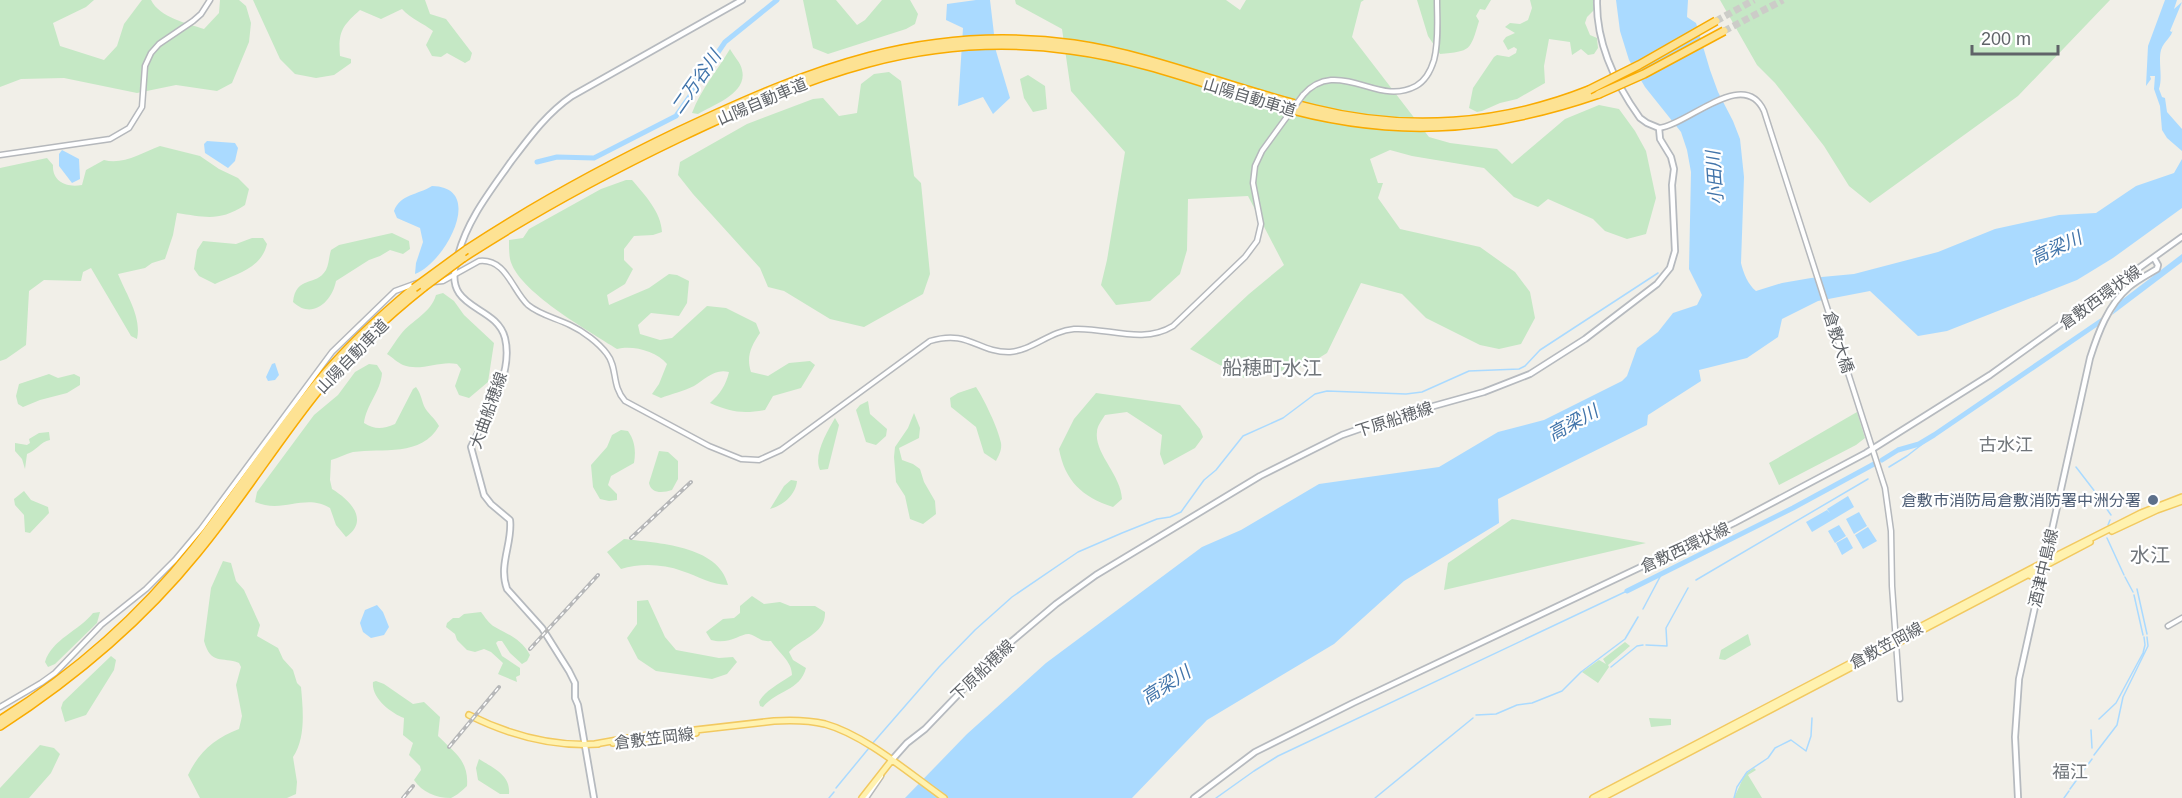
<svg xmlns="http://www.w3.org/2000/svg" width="2182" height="798" viewBox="0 0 2182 798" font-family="Helvetica,'Noto Sans JP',sans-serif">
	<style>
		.green { fill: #c5e8c5 }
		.water { fill: #aadaff }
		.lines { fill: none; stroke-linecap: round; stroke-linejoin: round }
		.stream { stroke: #aadaff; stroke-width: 1.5 }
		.river { stroke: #aadaff; stroke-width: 5 }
		.motorway-tunnel { stroke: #ccccc8; stroke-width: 7; stroke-dasharray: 7 3.5; stroke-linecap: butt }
		.tertiary-casing { stroke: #b5b8bc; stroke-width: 7 }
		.secondary-casing { stroke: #b6babf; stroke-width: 8 }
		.primary-casing { stroke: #f2c960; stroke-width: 8 }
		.motorway-casing { stroke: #f9ab00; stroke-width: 10 }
		.tertiary { stroke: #fff; stroke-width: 4 }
		.secondary { stroke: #fff; stroke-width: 4.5 }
		.primary { stroke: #fff2af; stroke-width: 5 }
		.motorway { stroke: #fde293; stroke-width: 7 }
		.rail-casing { stroke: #b6b7b8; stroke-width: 4 }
		.rail { stroke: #fff; stroke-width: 1.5; stroke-dasharray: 4.5; stroke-linecap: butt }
		.tertiary-bridge-casing { stroke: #b5b8bc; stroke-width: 7; stroke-linecap: butt }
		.motorway-bridge-casing { stroke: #f9ab00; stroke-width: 10; stroke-linecap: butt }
		.tertiary-bridge { stroke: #fff; stroke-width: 4 }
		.motorway-bridge { stroke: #fde293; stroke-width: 7 }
		.service-dot { fill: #5c6f8a; stroke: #fff; stroke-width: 2 }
		.labels { text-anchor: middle; stroke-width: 4.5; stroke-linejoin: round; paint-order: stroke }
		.street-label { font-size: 16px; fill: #5f6368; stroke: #fff }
		.service-label { font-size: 16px; fill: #4e5e75; stroke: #fff; text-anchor: end }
		.water-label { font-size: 18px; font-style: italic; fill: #4174aa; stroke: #fff }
		.neighbourhood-label { font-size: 18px; fill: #70757a; stroke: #fff }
		.quarter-label { font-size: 20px; fill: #70757a; stroke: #fff }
	</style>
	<rect width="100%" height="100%" fill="#f1efe8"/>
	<path class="green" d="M0 0H94L86 7 53 23 60 46 104 60 117 46 124 24 142 0H151C160 18 187 23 204 29L219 13 220 0H239L246 6 251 23 249 42 232 83 217 91 176 85 137 93 64 78 21 79 0 87Z
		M253 0H425L430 14 446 19 472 53 470 60 465 63 447 53 441 57 432 56 426 45 433 31C423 23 411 19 402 9L381 19 360 10C342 26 338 32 340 56L351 59V63L334 75 316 78 295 74 280 59Z
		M803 0H836L857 25 865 20 882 0H910L918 14 915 24 906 29 828 54 813 48Z
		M1015 0H1226L1240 10 1246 0H1364L1361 2 1352 37 1429 137 1450 143 1497 149 1512 164 1565 119 1599 105 1619 109 1635 131 1646 151 1656 198 1646 234 1627 239 1605 231 1593 219 1548 199 1538 207 1514 197 1484 168 1412 156 1390 150 1370 159 1378 183H1383L1378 198 1400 229 1480 247 1515 272 1530 292 1535 318 1521 344 1499 349 1480 345 1426 318 1402 294 1361 283 1327 353 1306 366 1244 378 1190 349 1249 294 1284 265 1248 196 1188 199 1187 250 1180 274 1150 301 1116 305 1101 285 1107 260 1125 152 1071 91 1062 29 1016 4Z
		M1417 0H1491L1485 10 1480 9 1476 16 1479 21C1470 51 1471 51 1440 54L1428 36Z
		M1530 0H1594V10L1587 17 1585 23 1590 35 1597 38 1598 48 1594 54 1588 55 1581 49 1572 55 1570 42 1549 39 1544 66 1545 83 1517 99 1500 103 1482 111 1477 112 1469 108 1473 88 1494 57 1497 55 1509 57 1516 53 1517 49 1514 47 1508 50 1503 41 1506 37 1515 33 1505 27 1510 23 1520 24 1528 20 1532 8Z
		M1720 0H2110L2018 96 1870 203 1849 186 1824 146 1775 83 1757 65Z
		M730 49C733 55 741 63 742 70 748 93 713 105 698 114L692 113C701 89 717 71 730 49Z
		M889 72 901 81 914 176 921 183 930 274 923 294 864 327 830 319 784 291 768 287 760 268 693 194 678 175 680 162 747 124 813 99 823 98 839 116 857 113 861 84 874 74Z
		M1028 75 1045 86 1047 109 1033 112 1024 98 1020 79Z
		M160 146 200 156 219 169 238 178 249 189 245 205C219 222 205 217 177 213L173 235 165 259 152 263 145 268 118 274C126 294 142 317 137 339L131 336 91 268 83 272 81 281 44 280 29 291 26 345 6 359 0 361V168L47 158 53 165C52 182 67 188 82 185L86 170 104 160C123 165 142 153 160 146Z
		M626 180H632C645 195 661 212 662 232L653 235 634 236 624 249V260L633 269 625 284 607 295 609 305 649 288 669 274 677 275 689 281 687 303 679 316 651 313 638 325 640 334 660 340 672 338 707 306 726 308 756 323 760 333C751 346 746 357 751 372L768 376 789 363 810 361 815 365 801 388 773 396 765 410C742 414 731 412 710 403 720 394 726 385 729 372 715 368 705 379 694 386 684 391 671 394 661 398L652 394 659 384 667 364C656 351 633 345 617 349 589 331 517 291 510 259 509 253 509 246 509 240L523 238 529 229 601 189Z
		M392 233 409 241 410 249 403 254 390 250 380 256 369 260 336 281C332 302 312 320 293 302 296 275 316 287 326 270 329 264 329 256 331 250L339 245Z
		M252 238H263L267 244C261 269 236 274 215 284L199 276 194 269 197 250 203 241 236 244Z
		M443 293 454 301 464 315 494 343 488 382 469 398 459 395 455 386 461 369 457 364C440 360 421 372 403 365 398 363 392 357 387 354 392 347 396 340 401 334 412 320 431 313 436 295Z
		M369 364 377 365 382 373C381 391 366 405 364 423 375 430 383 429 395 424L413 389 416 387C421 394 421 398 424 406 427 413 435 418 439 426 422 457 382 448 353 452 346 454 338 458 331 460L330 480 332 489C350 500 370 520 346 537L336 525 330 508C305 493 283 514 255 502L257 492 314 415 338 395 355 372Z
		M49 374 58 378 74 374 80 377V385L67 393 40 400 23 407 18 404 16 396 19 384Z
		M976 387C984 399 998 428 1001 443 1002 450 999 455 996 461L984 453 976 427 951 407 950 398 958 393Z
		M1096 393 1180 405 1200 429 1203 437 1195 448 1164 465 1160 454 1162 435 1127 412 1105 415C1102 420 1097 426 1097 432 1094 453 1121 475 1122 499L1113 507C1082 497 1065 481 1059 449L1074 419Z
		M868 401 870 414 887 429 886 436 876 445 866 442 856 410 860 405Z
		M1857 412 1865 438 1856 445 1779 485 1769 463Z
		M914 413 920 428 919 438 899 448 902 460 913 464 920 469 924 482 935 501 936 514 923 524 910 519 905 496 896 482 894 457 895 447 908 428Z
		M835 418 839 425 828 469 820 470C813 455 827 432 835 418Z
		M621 430 628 431C635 441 636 451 634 463L611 476 608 485 617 494V500L609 501 600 499 593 487 591 465 607 447 612 435Z
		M49 432 50 440C40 442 36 451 27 454L25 469 22 459 15 451V443L27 445 30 443 29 439 39 433Z
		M659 451 668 452 678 461V479L672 490C663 493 651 494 649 483Z
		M791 480 797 481C796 495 782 506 770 509L784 486Z
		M24 491 31 500 48 507 49 513 30 533 25 532 24 515 15 505 14 499Z
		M1512 519 1646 543 1444 590 1448 563Z
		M624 539C656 543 719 545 728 585 712 585 698 576 682 571 663 564 640 563 621 569L607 552Z
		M223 561 231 563 236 581 244 590 260 625 257 636 278 648 283 659 293 670 297 683 301 687C303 709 306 738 293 757L297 782 296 794 287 798H200L188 775C199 752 215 738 239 729L242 716 236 685 241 667 239 663C222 656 211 666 204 641L211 588Z
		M752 596 764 604 780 602 790 606H815L825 612C826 634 800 639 789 652L793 660 806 668C800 691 777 690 763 707L760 706 759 702C764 691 782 682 792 675 792 661 778 652 771 641 760 642 759 637 749 634 741 633 730 645 711 640L706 632 723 619 734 618 740 613V606Z
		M648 600 665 637 676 650 719 658 733 657 737 662 727 674 712 679 656 671 638 659 627 638 637 624V601Z
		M100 612 97 623 55 664 48 667 45 662C52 639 79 631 93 613Z
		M481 612C485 617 489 624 495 627 509 635 521 639 530 655L527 661 522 664 510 653 502 641H498L496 643 502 656 520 668V675L516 677 517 682 498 674 503 663 491 652 484 649 475 652 467 650 457 640 455 634 446 627 447 623 453 618H459L464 614Z
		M1748 634 1751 645 1725 660 1719 659 1721 650Z
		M1625 642 1630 646 1608 665 1609 667 1598 683 1582 672 1599 660 1606 664 1603 659Z
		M111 656 116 660 114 670 86 715 65 722 61 708 63 702Z
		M376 681 384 684 413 704 424 702 440 717 438 736C455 753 469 761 467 786 463 790 456 796 451 798 436 798 422 792 414 780L421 770 420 766 409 755 413 743 403 735 404 718C391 713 371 698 373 682Z
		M1649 718 1671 719V725L1651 727Z
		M40 745 54 748 60 754 51 773 29 798H0V788Z
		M479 759C493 768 511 775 509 794H500L478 780 476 768Z
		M1754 768 1756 770 1748 775 1762 798H1734L1745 774Z"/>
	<path class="water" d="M976 0H990L996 51 1010 98 993 114 983 97 958 106 963 28 946 20 947 4Z
		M1616 0H1688L1687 17 1696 23 1710 70 1718 92 1733 121 1740 139 1744 177 1741 263C1743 272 1748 285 1756 291L1782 283 1811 278 1854 274 1938 252 1995 229 2059 215 2096 213 2136 186 2174 173 2182 159V208L2113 258 2077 280 1947 331 1918 336 1870 291 1818 301 1782 319 1778 337 1747 358 1699 370 1701 381 1648 415 1647 425 1498 499 1499 523 1404 581 1334 644 1207 720 1132 798H905L967 734 1046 663 1202 547 1241 530 1319 484 1439 467 1498 432 1544 420 1622 381 1627 376 1637 348 1658 332 1673 313 1697 305 1702 295 1689 269 1691 172 1687 150 1681 132 1645 87 1629 60 1620 31Z
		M2165 0H2177L2174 9 2182 2 2170 31 2172 32 2173 29C2172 37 2164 41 2161 50 2158 62 2163 77 2159 89L2162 97 2165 98 2167 112 2182 129V151L2167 138 2162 130 2160 106 2154 89 2155 76H2150L2151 79 2146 86 2148 46Z
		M207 141 235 143 238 148 235 161 228 168 205 153 204 144Z
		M62 150 79 159 80 179 72 183 59 166V154Z
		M432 186C487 187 444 264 415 274L416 263 423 242 420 228 397 218 394 211C400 194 418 195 432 186Z
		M2182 254V262L2112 315 2119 302Z
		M275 363 279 375 275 380 268 381 266 377 272 364Z
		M1848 496 1854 507 1812 532 1806 522 1827 510 1830 513 1827 509Z
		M1859 512 1867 526 1854 534 1846 519Z
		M1839 525 1846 536 1835 543 1828 531Z
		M1868 527 1877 541 1863 549 1855 535Z
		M1847 537 1853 548 1842 555 1836 543Z
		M377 605 383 612 389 627 384 635 371 638 363 632 360 623 365 610Z"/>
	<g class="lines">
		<path class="stream" d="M1889 467 1907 456 1934 435
			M2076 467 2096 493
			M2097 495 2111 515
			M2108 525 2110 520
			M2107 538 2124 575
			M2125 577 2133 592
			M1696 580 1868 479
			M2137 589 2147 634
			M2134 595 2143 635
			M1643 609 1661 575
			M1646 645 1667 646 1666 628 1688 588
			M1611 667 1637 646 1643 645
			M1476 715 1496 714 1517 705 1532 703 1562 691 1581 672 1625 639 1638 617
			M2099 719 2116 703 2143 653 2145 645 2144 637
			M2091 730 2092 748
			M872 744 939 667 975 630 1012 597 1078 552 1122 533 1157 519 1170 517 1181 512 1204 480 1216 470 1243 436 1283 418 1315 394 1327 391 1406 394 1422 392 1469 371 1519 369 1525 366 1540 350 1658 273
			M2094 755 2117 725 2123 697 2148 646 2147 637
			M836 788 869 748
			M2070 789 2092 759
			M829 798 834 792
			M1216 798 1254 771 1278 756 1627 591
			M1375 798 1473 718
			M1734 798 1737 787 1747 772 1768 758 1775 748 1791 740 1806 751 1811 736 1812 718
			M2064 798 2069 791"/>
		<path class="river" d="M537 162 557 157 594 158 676 116 690 96 697 74 710 64 725 42 777 0
			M1882 460 1898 450 1919 444 1934 435 2101 321
			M1627 591 1793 508 1874 464"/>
		<path class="motorway-tunnel" d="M1716 21 1754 0
			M1724 31 1783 0"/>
		<g class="tertiary-casing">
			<path id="tertiary" d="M1303 95C1310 87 1319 81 1331 80 1361 78 1386 102 1416 86 1425 81 1431 70 1434 60 1439 41 1437 19 1437 0
				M1659 128C1688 125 1744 67 1764 111L1885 488 1891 531 1892 586 1900 699
				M0 155 110 139 129 128 142 107 145 66 151 53 159 44 193 21 201 14 210 0
				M434 282 443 281 479 261C506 258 512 290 528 305 540 315 556 318 570 325 583 331 599 343 607 354 618 368 611 385 625 401L709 446 741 459 759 460 781 450 930 341C969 329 978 353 1010 352 1033 350 1050 331 1074 329 1107 327 1142 345 1173 326L1245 257 1257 241 1261 224 1253 183 1255 166 1262 151 1286 118
				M2168 626 2182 618
				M0 707 41 683 55 673 101 625 146 589 175 560 201 529 332 352 395 291 417 283
				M866 798 881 776"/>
		</g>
		<g class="secondary-casing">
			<path id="secondary" d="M458 255C468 219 489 193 510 163 529 138 546 114 572 96L742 0
				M456 263C444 311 496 304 505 338 514 375 486 415 471 447L484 495 491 504 510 520C513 542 498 565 507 589L542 628 569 671 575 683V698L578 705 594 798
				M891 761 907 743 925 729 998 653 1056 604 1096 575 1260 476 1342 435 1394 417 1484 392 1530 374 1585 339 1657 284 1670 268 1675 251 1672 185 1674 169 1671 157 1660 139 1659 128 1647 123 1640 118C1615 83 1596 44 1597 0
				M1194 798 1255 752 1353 703 1734 523 1866 453 1990 375 2182 237
				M2018 798 2015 737 2019 679 2090 358C2098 333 2108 305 2129 287 2137 280 2147 275 2157 269L2158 265 2154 258"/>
		</g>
		<g class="primary-casing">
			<path id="primary" d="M2112 531 2157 510 2182 501
				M2047 546 2050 554 2055 556
				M2029 575 2036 578 2039 585
				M469 715C509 735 552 747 598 744
				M613 743 696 733
				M595 744 634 737 774 721C791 720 808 720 825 724 865 735 910 774 944 798
				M862 798 891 761
				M1593 798 2044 562 2141 513 2182 497
				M1602 798 2090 542"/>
		</g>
		<g class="motorway-casing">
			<path id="motorway" d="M466 250C534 205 606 166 679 131 810 69 925 23 1074 44 1156 56 1234 90 1315 109 1407 132 1501 125 1589 90
				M463 258C532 213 604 174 679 138 809 76 924 29 1071 50 1141 59 1207 85 1274 105 1391 139 1485 133 1599 94
				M0 720C74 674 140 616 194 548 236 494 273 436 317 383 346 348 379 317 414 288
				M0 726C74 678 141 622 197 553 241 500 277 441 320 388 350 351 386 317 424 287"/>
		</g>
		<use href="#tertiary" class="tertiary"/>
		<use href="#secondary" class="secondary"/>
		<use href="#primary" class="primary"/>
		<use href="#motorway" class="motorway"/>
		<g class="rail-casing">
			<path id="rail" d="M631 538 691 482
				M530 649 598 575
				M449 747 499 687
				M403 798 413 786"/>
		</g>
		<use href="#rail" class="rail"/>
		<g class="tertiary-bridge-casing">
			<path id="tertiary-bridge" d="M1286 118 1303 95"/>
		</g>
		<g class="motorway-bridge-casing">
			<path id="motorway-bridge" d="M1589 90 1639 65 1716 21
				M1599 94 1644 74 1724 31
				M424 287 463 258
				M414 288 466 250"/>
		</g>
		<use href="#tertiary-bridge" class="tertiary-bridge"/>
		<use href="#motorway-bridge" class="motorway-bridge"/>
	</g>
	<circle class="service-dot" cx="2153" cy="500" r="6"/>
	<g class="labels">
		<g class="street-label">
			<text transform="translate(1250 97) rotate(17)" y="6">山陽自動車道</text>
			<text transform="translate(762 101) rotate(-23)" y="6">山陽自動車道</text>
			<text transform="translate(2100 297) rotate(-36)" y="6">倉敷西環状線</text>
			<text transform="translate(1839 342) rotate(72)" y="6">倉敷大橋</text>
			<text transform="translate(352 356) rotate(-46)" y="6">山陽自動車道</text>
			<text transform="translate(488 410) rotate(-70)" y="6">大曲船穂線</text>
			<text transform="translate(1394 419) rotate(-18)" y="6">下原船穂線</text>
			<text transform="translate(1685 547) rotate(-25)" y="6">倉敷西環状線</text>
			<text transform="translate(2043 568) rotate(-77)" y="6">酒津中島線</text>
			<text transform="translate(1886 645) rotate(-28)" y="6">倉敷笠岡線</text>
			<text transform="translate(982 670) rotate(-44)" y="6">下原船穂線</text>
			<text transform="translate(654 738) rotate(-7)" y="6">倉敷笠岡線</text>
		</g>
		<g class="service-label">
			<text x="2141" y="506">倉敷市消防局倉敷消防署中洲分署</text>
		</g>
		<g class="water-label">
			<text transform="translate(696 82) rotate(-55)" y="6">二万谷川</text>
			<text transform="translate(1715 178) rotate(-94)" y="6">小田川</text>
			<text transform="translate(2056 248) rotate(-25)" y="6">高梁川</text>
			<text transform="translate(1573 423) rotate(-29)" y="6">高梁川</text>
			<text transform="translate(1166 685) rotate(-33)" y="6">高梁川</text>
		</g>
		<g class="neighbourhood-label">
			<text x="2006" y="451">古水江</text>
			<text x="2070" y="778">福江</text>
		</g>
		<g class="quarter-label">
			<text x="1272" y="375">船穂町水江</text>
			<text x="2150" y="562">水江</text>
		</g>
	</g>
	<path d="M1972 45v9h86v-9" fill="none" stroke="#5f6368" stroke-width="3"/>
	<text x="1981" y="45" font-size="18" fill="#5f6368" stroke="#ffffff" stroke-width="4.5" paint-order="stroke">200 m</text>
</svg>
